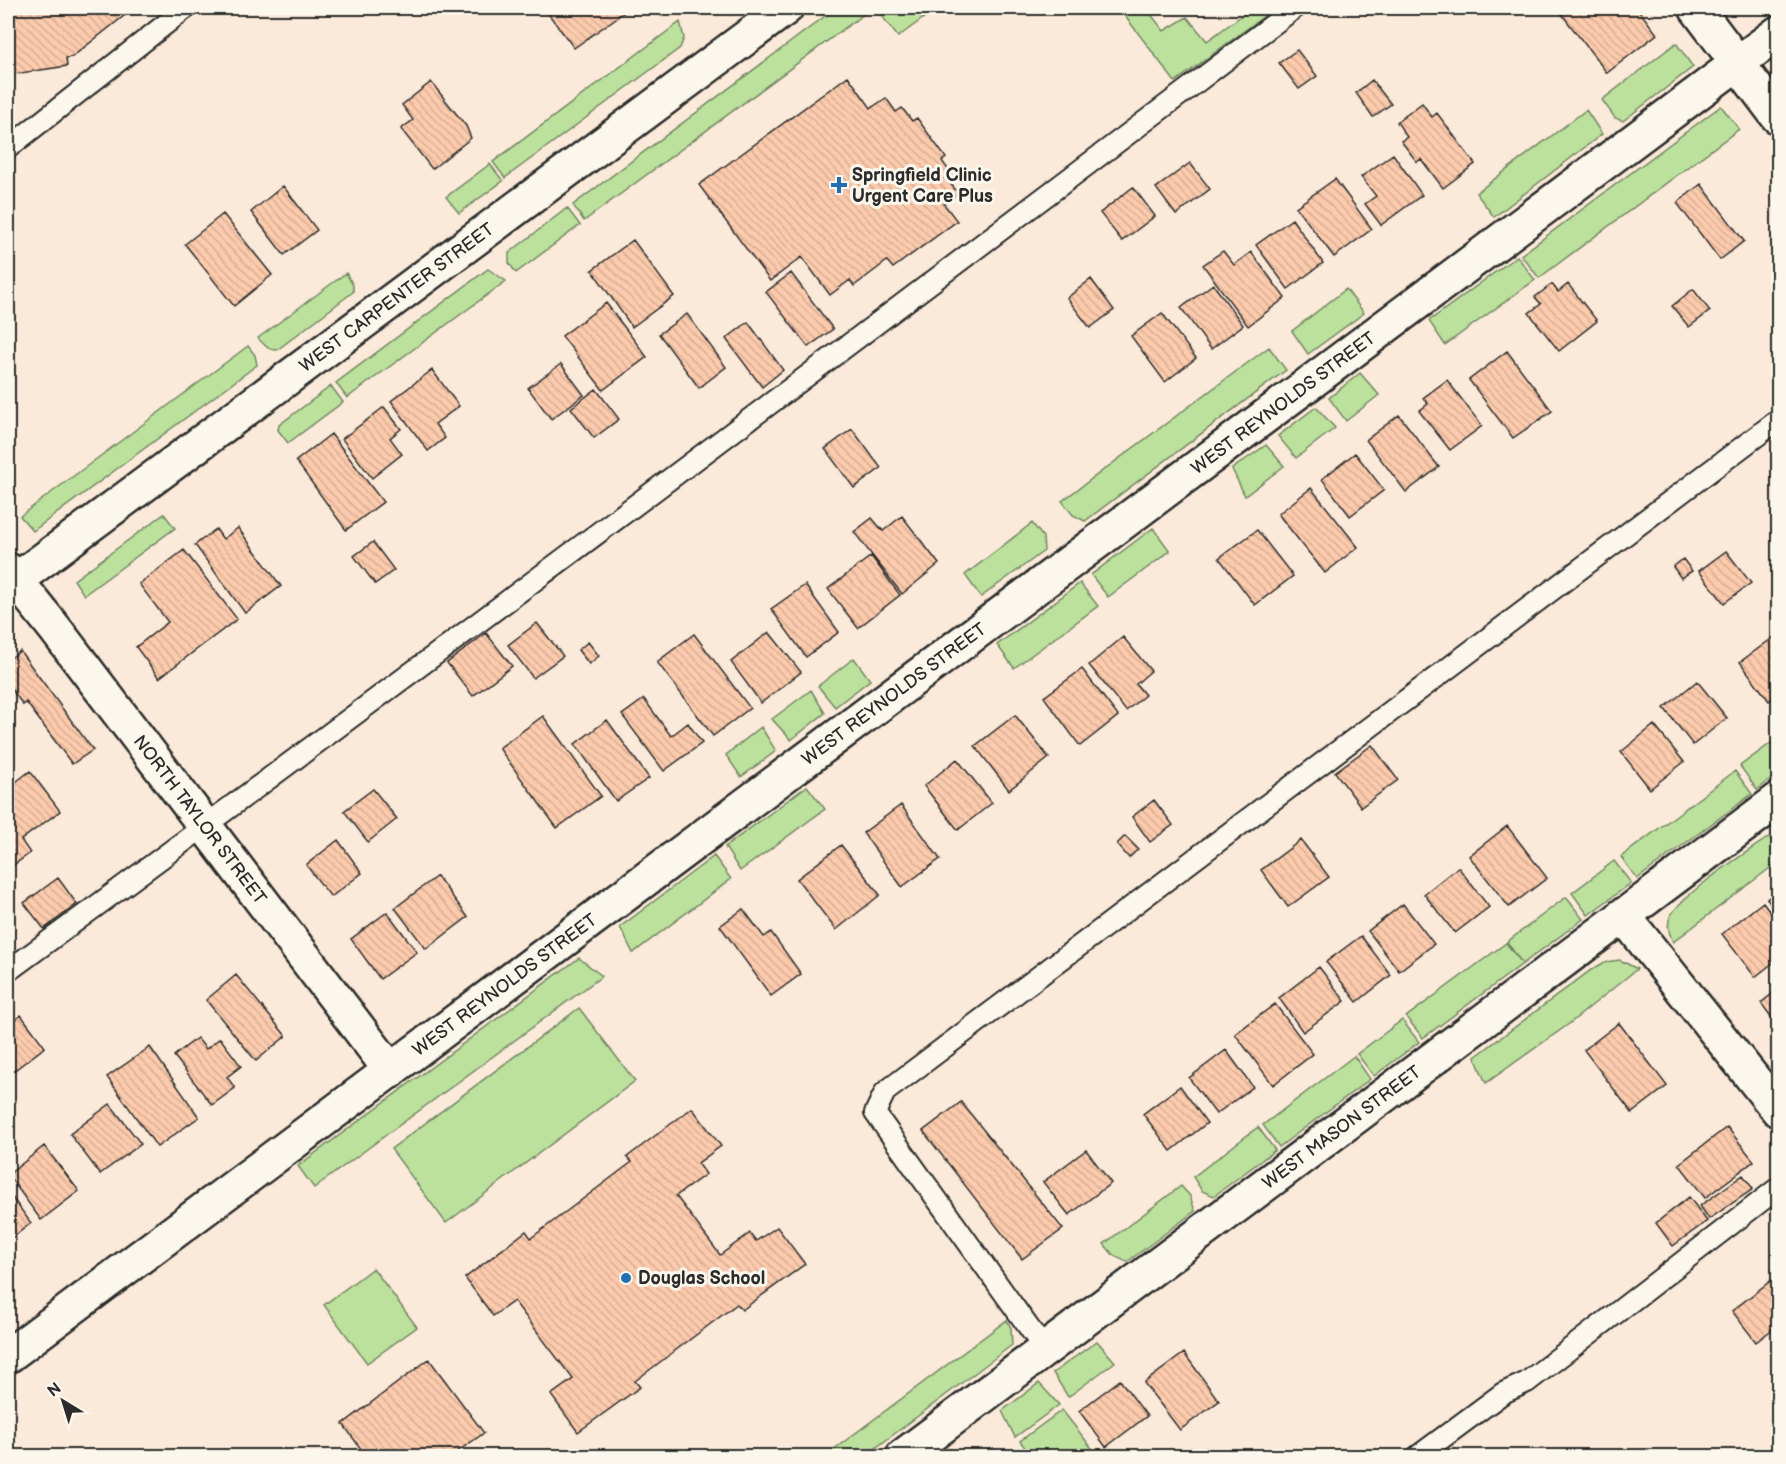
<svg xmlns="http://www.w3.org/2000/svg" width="1786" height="1464" viewBox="0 0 1786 1464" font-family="'Balsamiq Sans',sans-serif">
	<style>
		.grass { fill: #bbe19c; stroke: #738664; stroke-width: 1.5 }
		.building { fill: url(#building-back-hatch); stroke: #2b2b2b; stroke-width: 1.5 }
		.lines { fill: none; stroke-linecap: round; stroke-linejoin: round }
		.service-casing { stroke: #2b2b2b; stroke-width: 24 }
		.minor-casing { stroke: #2b2b2b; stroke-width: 38 }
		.tertiary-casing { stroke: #2b2b2b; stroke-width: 38 }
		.service { stroke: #fbf7ec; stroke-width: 20 }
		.minor { stroke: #fbf7ec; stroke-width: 33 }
		.tertiary { stroke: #fbf7ec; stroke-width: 33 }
		.poi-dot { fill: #1f6fb2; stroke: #fbf7ec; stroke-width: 2 }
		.labels { text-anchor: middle; stroke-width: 6; stroke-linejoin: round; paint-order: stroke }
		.poi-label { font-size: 18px; font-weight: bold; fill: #2b2b2b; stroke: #fbf7ec; text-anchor: start }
		.street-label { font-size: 18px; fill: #2b2b2b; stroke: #fbf7ec }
	</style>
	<defs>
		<pattern id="building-back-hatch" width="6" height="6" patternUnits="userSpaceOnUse" patternTransform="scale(1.5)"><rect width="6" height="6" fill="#fccaac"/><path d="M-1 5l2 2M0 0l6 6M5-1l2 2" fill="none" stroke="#d8ae94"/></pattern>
	</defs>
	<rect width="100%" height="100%" fill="#fbead9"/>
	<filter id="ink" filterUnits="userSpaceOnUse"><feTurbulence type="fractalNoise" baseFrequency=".0167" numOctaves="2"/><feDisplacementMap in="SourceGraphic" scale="12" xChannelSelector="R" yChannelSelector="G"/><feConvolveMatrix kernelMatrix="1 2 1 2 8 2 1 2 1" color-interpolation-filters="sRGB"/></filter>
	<g filter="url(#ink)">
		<path class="grass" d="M836 8H872L584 221 573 205Z
			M883 8H937L898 37 878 11Z
			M1119 8H1146L1164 31 1187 17 1207 41 1252 8H1275L1175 82Z
			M680 22 684 38 680 48 505 178 493 162Z
			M1676 43 1693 67 1623 121 1615 118 1602 100Z
			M1721 106 1739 129 1539 278 1521 255Z
			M1586 110 1602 134 1494 217 1476 193Z
			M490 164 503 181 459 213 446 197Z
			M567 208 580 225 516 273 509 263V253Z
			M1517 256 1535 280 1445 345 1429 321Z
			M488 269 506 281 347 398 336 383Z
			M346 273 353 285V292L277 350C268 350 264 345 258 338Z
			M1346 289 1364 313 1308 354 1292 331Z
			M248 346 255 355 257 365 33 531 20 516Z
			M1269 347 1286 370 1085 521 1073 515 1062 501Z
			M1360 373 1379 395 1346 421 1329 398Z
			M331 386 343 402 288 443 278 430 279 425Z
			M1316 407 1335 428 1296 458 1278 436Z
			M1266 445 1284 466 1245 496 1232 469Z
			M164 514 175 528 84 595 74 580Z
			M1032 523 1043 537 1044 551 981 597 965 575Z
			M1153 528 1170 551 1108 597 1091 575Z
			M1080 583 1098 606 1014 668 997 645Z
			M854 658 870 680 835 707 818 686Z
			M811 690 825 713 791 740 772 719Z
			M761 727 776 751 741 777 726 755Z
			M1778 738V774L1757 790 1740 766Z
			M1735 771 1752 794 1637 879 1621 857Z
			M807 786 825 809 740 871 725 847Z
			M1769 837 1778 848V862L1673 942C1669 933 1666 924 1671 915 1685 892 1744 854 1769 837Z
			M714 856 731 879 633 953 620 927Z
			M1614 861 1631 883 1588 915 1572 893Z
			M1566 897 1583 919 1423 1038 1406 1017 1506 943 1522 963 1507 942Z
			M579 958 602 976 314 1188 298 1166Z
			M1620 960 1637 969 1569 1024 1486 1083 1475 1057 1591 970 1605 962Z
			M579 1008 635 1081 446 1223 391 1149Z
			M1402 1020 1419 1042 1374 1076 1357 1054Z
			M1354 1056 1370 1079 1279 1147 1263 1125Z
			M1258 1127 1275 1150 1214 1196 1202 1191 1193 1177Z
			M1181 1186 1190 1196 1195 1211 1127 1262 1114 1256 1104 1244Z
			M373 1268 417 1327 367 1363 324 1305Z
			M1007 1320 1011 1328 1012 1345 865 1456H825Z
			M1097 1341 1115 1362 1068 1397 1053 1373Z
			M1039 1383 1059 1405 1015 1437 1002 1411Z
			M1062 1410 1098 1456H1031L1020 1441Z"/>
		<path class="building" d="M8 8H134L72 57 66 58 67 66 8 75Z
			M544 8H630L574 48Z
			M1557 8H1637L1657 34 1607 73Z
			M1297 50 1317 76 1299 89 1279 63Z
			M848 76 871 108 886 98 896 112 902 108 912 121 917 118 946 158 942 161 952 175 947 179 958 193 944 204 957 221 893 268 887 261 854 286 850 280 830 295 802 257 770 281 699 185Z
			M1372 80 1391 104 1373 117 1356 93Z
			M431 82 466 126 471 138 432 169 401 129 413 120 402 105Z
			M1422 103 1432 117 1437 113 1475 164 1443 188 1421 159 1417 162 1401 141 1407 137 1397 122Z
			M1393 154 1422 195 1381 225 1365 204 1376 196 1361 177Z
			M1190 163 1210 189 1176 215 1156 188Z
			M1335 179 1372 229 1334 257 1296 207Z
			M1701 184 1744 241 1720 260 1677 203Z
			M283 186 317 230 284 255 251 212Z
			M1133 187 1155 216 1122 241 1100 213Z
			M223 214 272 275 234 306 185 244Z
			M1292 219 1323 263 1288 289 1256 245Z
			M633 240 674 296 632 327 592 270Z
			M1223 251 1234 265 1251 252 1285 298 1248 326 1203 265Z
			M791 273 833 329 808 347 766 292Z
			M1091 279 1114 310 1090 328 1067 298Z
			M1213 284 1243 325 1211 349 1181 308Z
			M1552 284 1558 292 1568 284 1597 321 1559 351 1529 313 1541 304 1535 297Z
			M1693 289 1710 311 1689 327 1672 306Z
			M606 303 647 357 603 390 562 336Z
			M1162 313 1196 358 1165 382 1131 336Z
			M687 314 726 367 699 388 659 334Z
			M748 322 783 370 762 387 726 339Z
			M1507 351 1552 411 1513 438 1469 380Z
			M561 364 584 395 551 419 528 388Z
			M432 370 459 406 435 424 445 438 428 451 391 401Z
			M1447 380 1482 426 1450 450 1419 411 1428 404 1423 398Z
			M596 389 619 419 594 438 571 408Z
			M384 407 401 429 390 438 402 454 372 478 342 439Z
			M1399 415 1439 467 1406 492 1366 440Z
			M852 429 881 468 854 488 825 449Z
			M331 434 383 502 346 530 296 461Z
			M1355 453 1384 490 1350 516 1322 479Z
			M1311 488 1358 547 1325 573 1278 514Z
			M902 516 939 564 902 594 854 532 872 518 883 531Z
			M238 528 281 586 245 613 195 545 216 529 223 539Z
			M1257 530 1293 576 1255 605 1219 558Z
			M373 542 394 570 375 584 354 556Z
			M184 550 237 619 159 678 136 647 168 622 139 584Z
			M1726 551 1751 583 1724 603 1699 571Z
			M871 556 900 595 858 628 828 589Z
			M1683 559 1692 571 1681 578 1673 567Z
			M805 585 839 632 806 657 771 609Z
			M537 623 563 656 533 678 508 645Z
			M769 632 801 672 761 703 731 662Z
			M486 633 512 666 473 696 447 663Z
			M694 634 750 708 713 736 657 662Z
			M1123 637 1151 671 1136 684 1145 695 1126 711 1089 665Z
			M1774 637 1778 642V695L1769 701 1740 662Z
			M588 642 599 656 589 664 578 650Z
			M20 651 93 750 72 764 26 702 23 705 8 684V660Z
			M1082 669 1118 716 1080 746 1044 697Z
			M1697 681 1727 718 1693 745 1664 708Z
			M644 699 671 736 688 723 702 743 664 771 622 715Z
			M1015 715 1049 758 1009 790 975 746Z
			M543 716 601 796 557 828 499 748Z
			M607 720 649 778 616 801 575 744Z
			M1654 725 1684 762 1650 789 1621 752Z
			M1372 745 1398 780 1361 807 1335 772Z
			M957 759 992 803 958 830 924 786Z
			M30 771 60 811 21 840 30 853 8 869V788Z
			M373 789 397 819 368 842 344 811Z
			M1154 800 1173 825 1150 842 1132 817Z
			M901 805 940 859 902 887 863 833Z
			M1507 826 1547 878 1509 907 1469 856Z
			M1125 836 1138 849 1129 858 1117 844Z
			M338 840 362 873 331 897 306 865Z
			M1301 840 1329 877 1288 907 1261 870Z
			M841 845 880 895 836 930 797 879Z
			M1458 867 1489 907 1455 933 1424 894Z
			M437 876 468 917 426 949 395 908Z
			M58 878 77 904 44 929 24 903Z
			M1778 890V914L1767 899Z
			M1763 902 1778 922V959L1755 977 1722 934Z
			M1403 904 1434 944 1399 971 1368 931Z
			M743 909 764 937 771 932 801 974 771 996 720 926Z
			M387 912 417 952 380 979 351 939Z
			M1361 936 1391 975 1357 1002 1326 962Z
			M1319 967 1345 1001 1303 1032 1279 998Z
			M236 975 286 1036 256 1061 206 1000Z
			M1778 989V1026L1761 1003Z
			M1275 1004 1313 1054 1273 1085 1235 1034Z
			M21 1015 45 1047 8 1075V1025Z
			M1619 1023 1667 1086 1632 1113 1584 1050Z
			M197 1038 206 1049 220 1038 241 1066 227 1077 235 1088 212 1105 174 1056Z
			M150 1047 199 1117 157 1147 107 1077Z
			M1226 1050 1253 1087 1216 1114 1189 1078Z
			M1180 1086 1207 1123 1171 1151 1143 1114Z
			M961 1102 1063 1229 1022 1259 923 1131Z
			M110 1104 141 1144 100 1174 70 1134Z
			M692 1108 721 1146 698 1163 706 1174 676 1196 720 1255 750 1233 756 1241 777 1227 805 1264 742 1310 737 1304 635 1381 640 1387 578 1432 551 1395 573 1379 514 1301 493 1316 465 1278 526 1231 531 1238 632 1162 627 1157Z
			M1727 1127 1754 1161 1705 1198 1679 1164Z
			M44 1146 79 1191 41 1220 8 1175Z
			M1086 1150 1111 1183 1069 1215 1043 1182Z
			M1743 1175 1753 1189 1709 1219 1700 1206Z
			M8 1192 31 1223 8 1241Z
			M1689 1197 1707 1221 1673 1246 1656 1223Z
			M1778 1275V1325L1756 1342 1732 1311Z
			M1184 1353 1219 1401 1180 1430 1144 1383Z
			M429 1359 484 1433 451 1456H366L343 1424Z
			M1120 1380 1147 1416 1106 1447 1079 1411Z"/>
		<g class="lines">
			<g class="service-casing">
				<path id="service" d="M8 148 186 8
					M8 971C440 654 867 331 1295 8
					M1045 1350 875 1113 885 1092 1778 420
					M1418 1456 1503 1393 1527 1382 1778 1188"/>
			</g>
			<g class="minor-casing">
				<g id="minor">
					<path d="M1696 8 1778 117"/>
					<path id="s1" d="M8 570 56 630 391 1071"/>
					<path d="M1623 915 1778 1110"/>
					<path id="s2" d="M8 1356 1778 33"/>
					<path id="s3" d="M903 1456 1778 800"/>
				</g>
			</g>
			<g class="tertiary-casing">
				<g id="tertiary">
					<path id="s4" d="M8 586 786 8"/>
				</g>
			</g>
			<use href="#service" class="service"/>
			<use href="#minor" class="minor"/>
			<use href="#tertiary" class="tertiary"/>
		</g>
	</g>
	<g class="poi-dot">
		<path d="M836 176h6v6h6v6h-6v6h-6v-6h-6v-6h6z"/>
		<circle cx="626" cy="1278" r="6"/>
	</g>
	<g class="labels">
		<g class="poi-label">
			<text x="852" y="181">Springfield Clinic<tspan x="852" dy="21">Urgent Care Plus</tspan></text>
			<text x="638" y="1284">Douglas School</text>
		</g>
		<g class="street-label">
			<text dy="6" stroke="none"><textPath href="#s4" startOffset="484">WEST CARPENTER STREET</textPath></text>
			<text dy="6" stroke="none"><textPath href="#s2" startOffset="1592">WEST REYNOLDS STREET</textPath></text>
			<text dy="6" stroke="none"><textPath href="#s2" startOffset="1106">WEST REYNOLDS STREET</textPath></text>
			<text dy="6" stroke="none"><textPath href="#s1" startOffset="315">NORTH TAYLOR STREET</textPath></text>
			<text dy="6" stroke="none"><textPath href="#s2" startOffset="620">WEST REYNOLDS STREET</textPath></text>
			<text dy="6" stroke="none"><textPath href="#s3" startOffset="548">WEST MASON STREET</textPath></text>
		</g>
	</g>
	<rect width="1786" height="1464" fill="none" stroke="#fbf7ec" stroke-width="30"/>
	<rect x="15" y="15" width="1756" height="1434" fill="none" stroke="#2b2b2b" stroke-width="2" filter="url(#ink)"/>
	<g transform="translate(63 1401) rotate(322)" stroke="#fbf7ec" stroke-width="4.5" paint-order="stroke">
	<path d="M0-4.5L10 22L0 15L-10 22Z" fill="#2b2b2b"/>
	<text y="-9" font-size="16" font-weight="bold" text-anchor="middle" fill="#2b2b2b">N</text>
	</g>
</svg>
